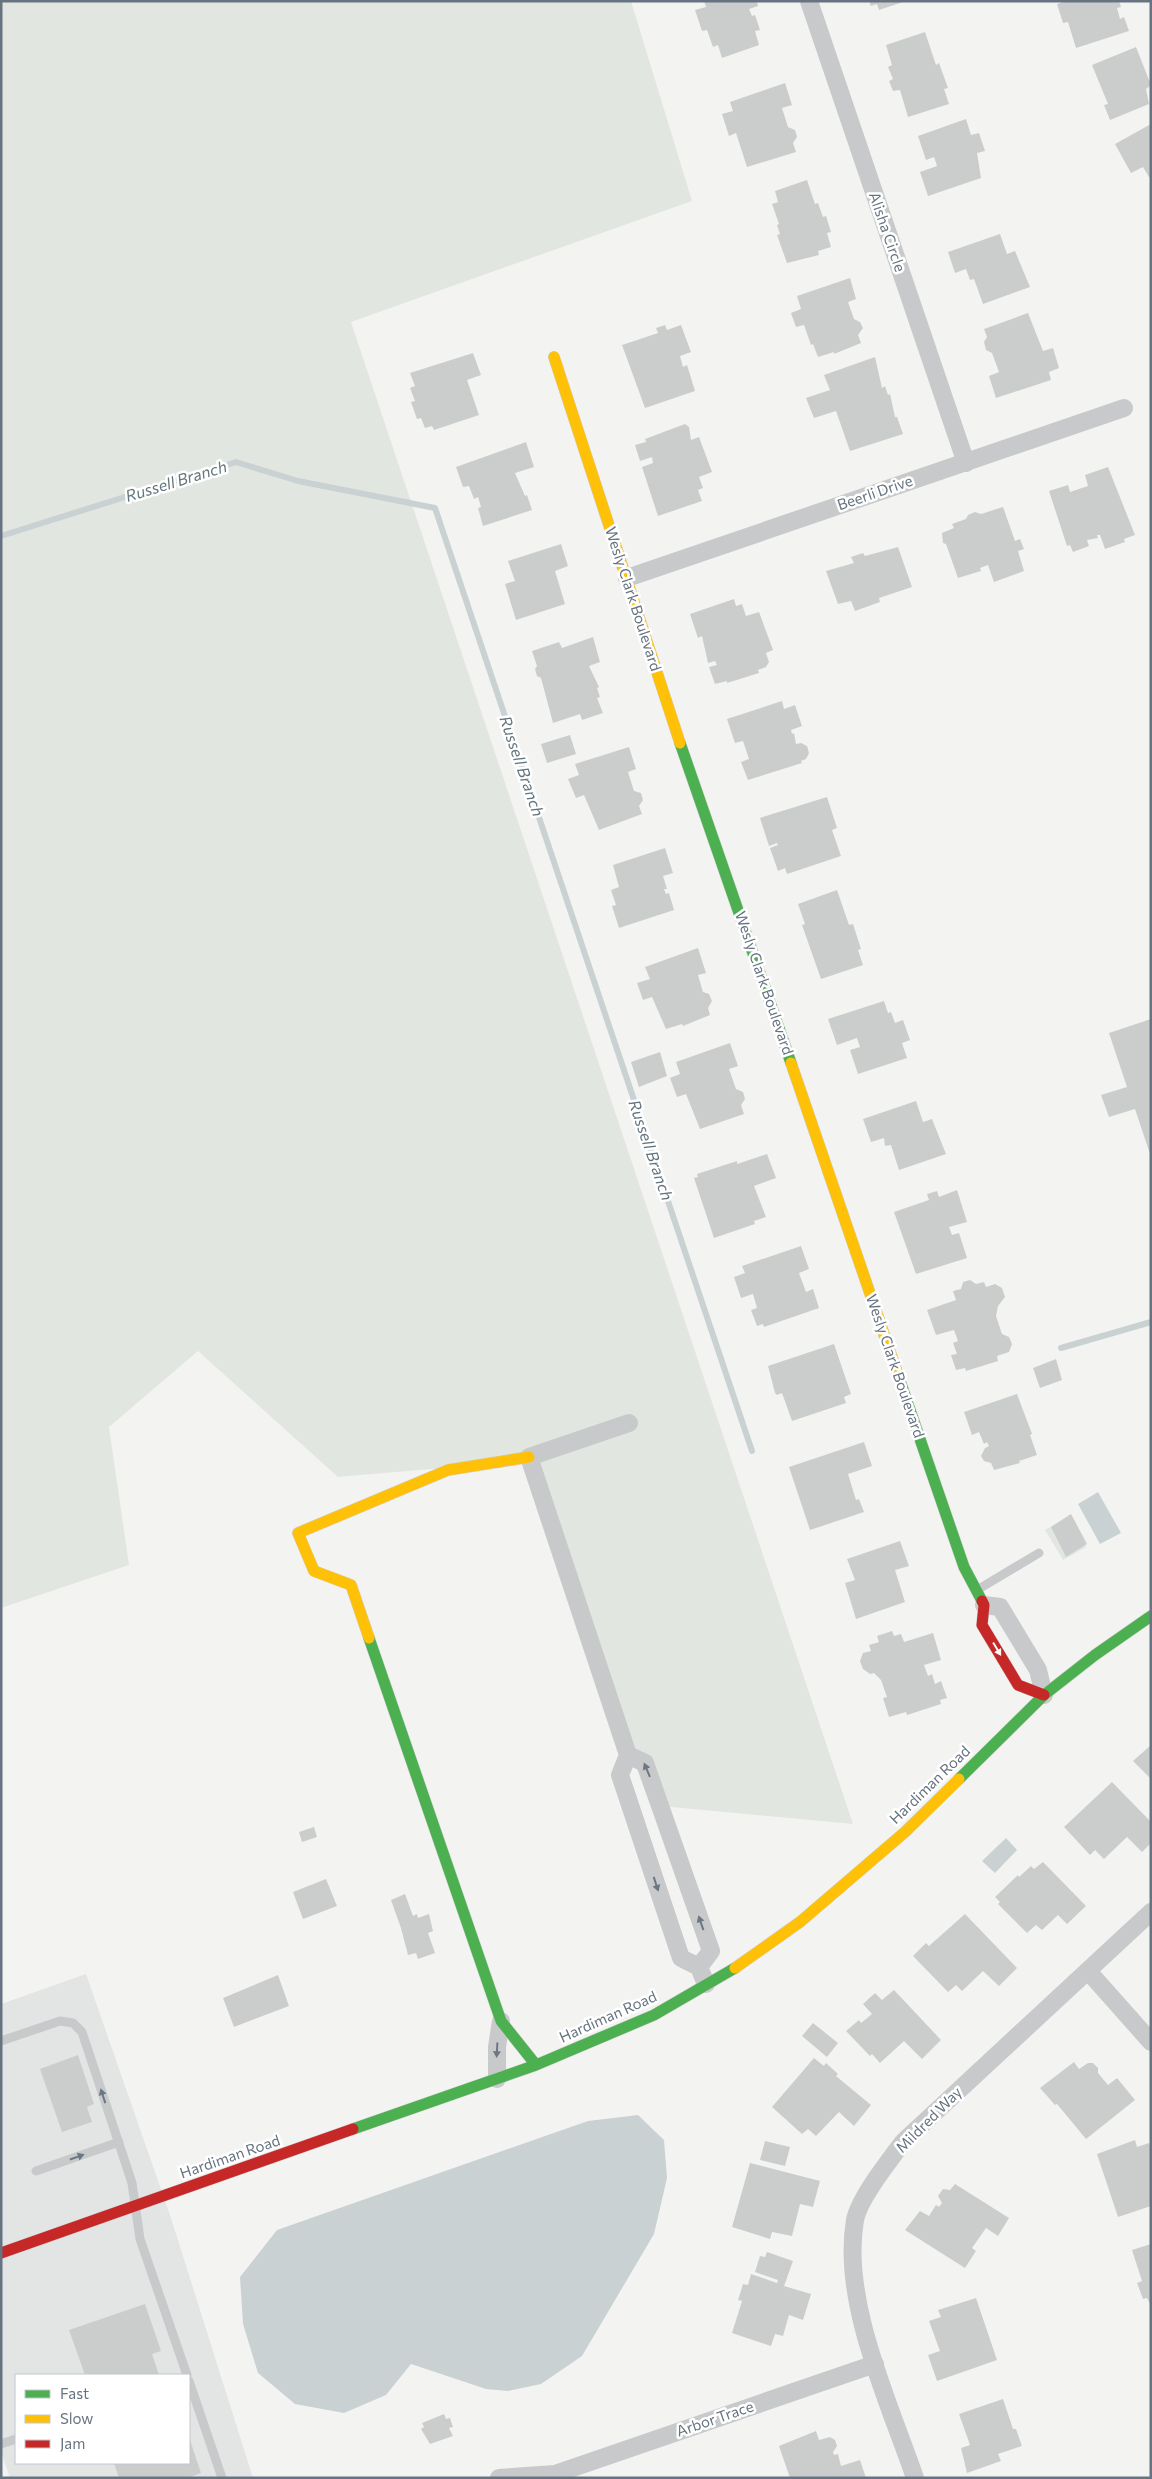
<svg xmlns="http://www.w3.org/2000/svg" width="1152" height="2479" viewBox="0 0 1152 2479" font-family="Commissioner,sans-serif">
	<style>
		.built { fill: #e3e5e5; fill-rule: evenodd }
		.green { fill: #e2e6e1 }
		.water { fill: #cad1d3 }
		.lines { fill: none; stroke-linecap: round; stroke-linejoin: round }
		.stream { stroke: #cad1d3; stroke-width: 6 }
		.building { fill: #cbcdcd }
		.fast-casing { stroke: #cfd0d0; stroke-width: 12 }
		.slow-casing { stroke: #cfd0d0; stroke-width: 12 }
		.jam-casing { stroke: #cfd0d0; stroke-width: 12 }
		.lane { stroke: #c8c9ca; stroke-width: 9 }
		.street { stroke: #c8c9ca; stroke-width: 18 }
		.fast { stroke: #4caf50; stroke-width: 11 }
		.slow { stroke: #ffc107; stroke-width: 11 }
		.jam { stroke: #c62828; stroke-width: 11 }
		.oneway { fill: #f6fbf6 }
		.oneway2 { fill: #6b7784 }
		.labels { text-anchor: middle; stroke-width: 5; stroke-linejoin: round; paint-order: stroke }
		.street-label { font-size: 15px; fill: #667380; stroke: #fff }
		.water-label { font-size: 16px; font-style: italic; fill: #62747d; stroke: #fff }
	</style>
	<rect width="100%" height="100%" fill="#f3f4f2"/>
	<path class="built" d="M86 1974 171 2218 253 2478H10L1 2452V2004ZM16 2375H189V2463H16Z"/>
	<path class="green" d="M1 1H631L692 201 351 322 853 1824 650 1805 526 1461 338 1477 198 1351 109 1427 129 1565 1 1608Z
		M1068 1517 1086 1547 1063 1560 1045 1530Z"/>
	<path class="water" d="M1098 1492 1121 1533 1100 1544 1078 1504Z
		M1006 1838 1017 1850 995 1873 982 1861Z
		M638 2115 664 2140 667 2178 654 2234 582 2356 541 2384 508 2391 486 2389 411 2364 386 2395 344 2413 295 2404 258 2373 243 2324 240 2277 277 2230 588 2121Z"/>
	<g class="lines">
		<path class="stream" d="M1 536 236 462 298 481 435 508 752 1451
			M1061 1348 1151 1322"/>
	</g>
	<path class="building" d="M704 1H757L758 6 749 9 752 16 755 15 760 30 755 31 759 45 722 58 718 45 713 47 707 30 702 31 695 10 706 7Z
		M869 1H903V2L879 10 877 4 871 6Z
		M1066 1H1119L1121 7 1117 8 1120 19 1124 17 1129 31 1076 48 1068 22 1063 23 1057 4Z
		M925 32 936 65 939 63 948 88 944 89 949 104 908 117 900 90 893 91 889 81 893 79 888 67 892 65 886 45Z
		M1136 47 1151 85 1146 89 1149 104 1110 120 1104 105 1108 104 1092 65Z
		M785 83 792 105 782 108 788 127 795 130 797 137 793 143 796 152 747 167 736 133 729 136 722 114 733 111 730 102Z
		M966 119 971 135 979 133 985 151 977 153 981 178 928 196 920 172 937 166 934 157 926 160 918 136Z
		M1151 124V177H1149L1143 167 1131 173 1115 144Z
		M807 180 815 204 818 203 823 217 826 216 831 232 827 233 831 247 818 251 819 255 787 263 777 235 780 234 777 225 779 224 772 204 778 202 775 191Z
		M1000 234 1007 254 1015 251 1030 287 983 304 974 279 970 280 966 269 955 273 948 252Z
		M850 278 856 299 848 302 854 319 860 322 863 328 858 335 861 343 834 354V352L818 357 813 344 811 345 804 325 796 327 791 313 801 309 797 296Z
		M1028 313 1043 351 1053 348 1059 368 1049 372 1051 380 996 398 989 376 999 372 992 353 986 350 984 342 987 337 984 329Z
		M665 325 667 330 681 325 691 352 680 356 683 367 687 365 695 391 645 408 622 345 658 333 656 328Z
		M473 353 481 375 467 380 479 415 434 430 432 426 425 428 421 418 417 419 411 402 415 401 410 388 415 386 410 373Z
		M875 357 882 388 885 386 888 395 890 394 895 417H897L903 434 850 451 836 411 814 418 806 398 830 390 824 375Z
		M685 424 689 427 691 440 699 437 712 472 699 477 703 488 698 490 702 501 658 516 642 467 653 463 652 457 640 461 635 445 646 442 645 439Z
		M526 442 534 467 515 473 525 496 527 495 532 510 483 526 478 508 481 507 478 497 474 499 469 486 463 487 456 467Z
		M1108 467 1135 535 1124 539 1125 542 1105 549 1100 535H1097L1098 538 1087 540 1089 546 1073 552 1070 545 1067 546 1049 491 1068 485 1070 492 1088 486 1085 475Z
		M1003 507 1015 541 1020 539 1024 549 1018 551 1024 571 994 582 988 565 980 568 981 571 958 578 946 544 943 543 942 533 954 528 952 524 966 519 968 515 975 512 981 514Z
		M561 544 568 566 555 571 565 604 516 620 505 584 515 581 508 561Z
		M898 547 912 587 879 598 880 602 855 611 851 601 838 604 826 571 854 563 851 557 863 553 865 556Z
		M734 599 736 606 742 604 746 616 759 612 773 650 766 653 769 662 766 667 758 670 759 673 727 683V681L715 684 709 667 717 665 715 661 708 663 702 636 698 638 690 614Z
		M593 637 600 662 589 666 599 687 597 688 600 697 597 698 603 713 582 720 580 714 553 723 541 678 537 676 535 669 537 666 532 651 559 642 562 648Z
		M782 701 784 709 795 705 802 726 791 730 792 734 794 733 796 744 801 743 807 746 809 753 806 759 801 761 802 763 748 780 741 762 749 759 743 741 735 743 727 719Z
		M570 735 576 754 547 763 541 744Z
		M629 747 636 769 628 772 634 791 641 793 643 800 639 806 642 814 599 830 584 795 576 798 568 779 579 775 575 764Z
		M827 797 837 828 832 830 841 856 787 874 785 868 778 871 770 848 778 845 777 843 769 846 760 818Z
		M665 848 673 873 663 876 667 889H664L666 894 669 893 674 910 619 928 612 906 616 905 611 890 619 887 613 865Z
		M837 890 849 925 853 924 861 949 858 950 863 965 821 979 802 925 805 924 798 904Z
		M698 948 706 973 698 975 703 992 709 994 712 1001 708 1008 710 1015 683 1026 682 1024 666 1029 652 997 643 1000 637 983 650 979 645 967Z
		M884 1001 888 1013 891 1012 895 1023 903 1020 910 1040 902 1043 907 1058 858 1074 850 1050 860 1047 857 1038 837 1045 828 1019Z
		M1151 1019V1154H1150L1135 1109 1109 1117 1101 1095 1127 1087 1109 1033Z
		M730 1043 738 1066 729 1069 736 1089 743 1092 745 1099 741 1105 744 1114 700 1129 686 1094 677 1097 670 1078 680 1074 676 1062Z
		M660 1052 667 1076 639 1087 631 1062Z
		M916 1101 923 1122 932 1119 946 1154 899 1170 891 1145 885 1146 884 1138 871 1142 863 1119Z
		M767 1154 776 1178 754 1186 766 1217 754 1221 755 1224 714 1238 694 1178 698 1177 697 1174 737 1161V1164Z
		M957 1190 967 1222 949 1227 952 1235 959 1233 967 1258 916 1274 894 1212 929 1200 927 1194 937 1191 939 1197Z
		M801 1246 809 1269 799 1273 806 1292 813 1289 819 1308 764 1327 763 1324 757 1326 751 1310 757 1308 753 1294 741 1298 734 1277 745 1273 742 1266Z
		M970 1280 976 1284 984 1282 986 1287 995 1284 1002 1288 1005 1297 998 1306 996 1316 1002 1334 1009 1337 1012 1344 1009 1352 997 1356 998 1361 966 1371 965 1368 956 1370 951 1355 957 1354 953 1343 958 1341 954 1330 936 1335 927 1310 956 1300 953 1291 961 1289 963 1282Z
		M834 1344 851 1394 844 1397 846 1403 792 1421 782 1393 777 1395 775 1393 768 1366Z
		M1056 1359 1062 1380 1040 1388 1033 1368Z
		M1017 1394 1032 1434 1030 1435 1037 1455 1019 1461 1020 1463 994 1470 991 1463 984 1461 981 1456 985 1448 989 1446 987 1442 984 1444 979 1432 972 1435 964 1412Z
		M864 1442 872 1466 848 1474 856 1500 859 1499 864 1512 810 1530 789 1467Z
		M1071 1514 1087 1544 1066 1557 1051 1527Z
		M900 1541 909 1566 895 1570 905 1602 856 1619 845 1583 855 1580 847 1559Z
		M892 1631 894 1636 901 1634 904 1642 933 1633 941 1660 924 1665 928 1676 932 1674 935 1684 941 1681 947 1698 940 1700 941 1704 907 1715 906 1712 889 1717 883 1698 887 1697 881 1680 874 1673 870 1674 863 1669 860 1661 863 1653 871 1651 869 1645 879 1642 877 1636Z
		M1151 1745V1779L1133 1761Z
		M1112 1782 1151 1822V1843L1142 1852 1127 1837 1104 1859 1095 1850 1090 1855 1064 1827Z
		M314 1827 317 1837 302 1842 299 1832Z
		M1043 1862 1086 1906 1067 1924 1058 1915 1042 1930 1036 1925 1027 1933 998 1904 1000 1902 995 1897 1018 1875 1019 1877 1031 1866 1034 1869Z
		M326 1879 337 1906 303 1919 293 1892Z
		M405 1894 413 1916 417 1914 418 1918 429 1914 433 1931 428 1933 435 1953 418 1959 416 1953 408 1955 401 1928 391 1900Z
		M965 1914 1017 1968 999 1986 983 1971 962 1991 956 1985 948 1992 913 1956 926 1943 929 1946Z
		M278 1975 289 2006 234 2027 223 1998Z
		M894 1990 941 2040 922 2059 904 2041 880 2063 872 2054 870 2056 846 2031 859 2020 861 2023 872 2014 863 2004 875 1993 882 2000Z
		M813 2023 838 2043 827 2057 802 2036Z
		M78 2055 94 2104 87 2107 92 2122 62 2132 40 2069Z
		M814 2058 824 2066 826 2063 838 2074 836 2076 871 2105 854 2126 839 2112 816 2136 808 2129 802 2134 772 2107Z
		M1074 2062 1079 2069 1088 2063H1093L1098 2068V2073L1108 2085 1117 2078 1135 2100 1086 2139 1057 2104 1055 2105 1040 2088Z
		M1135 2140 1137 2147 1149 2143 1151 2148V2206L1118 2217 1097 2154Z
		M765 2141 790 2147 785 2166 760 2160Z
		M750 2163 820 2181 813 2207 800 2204 792 2236 772 2232 770 2239 732 2227Z
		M955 2184 1009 2218 998 2236 986 2228 972 2248 976 2251 965 2268 905 2230 920 2211 929 2216 936 2205 939 2207 942 2203 938 2196 943 2189 950 2190Z
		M1151 2244V2306L1147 2298 1143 2299 1137 2283 1142 2281 1132 2250Z
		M767 2252 793 2261 784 2286 811 2294 803 2320 789 2315 783 2336 775 2334 771 2346 732 2333 742 2301 738 2300 743 2284 748 2285 751 2274 777 2283 778 2280 755 2272 760 2256 765 2257Z
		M976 2298 997 2360 937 2381 928 2355 940 2351 929 2321 941 2317 938 2310Z
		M145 2304 161 2351 152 2354 159 2375H85L69 2330Z
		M1003 2399 1013 2429H1016L1022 2446 998 2454 1001 2461 967 2473 961 2448 970 2445 959 2414Z
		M444 2414 446 2419 450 2418 453 2427 449 2428 453 2436 430 2444 421 2429 424 2427 422 2423Z
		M816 2431 819 2440 830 2437 835 2440 837 2446 833 2452 834 2455 838 2454 841 2466 860 2460 866 2478H790L779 2446Z
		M189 2437 201 2473 187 2478H119L114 2463H189Z"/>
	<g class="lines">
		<g class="fast-casing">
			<path id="fast" d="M680 743 791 1063
				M900 1381 964 1567 982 1601
				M369 1638 501 2021 536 2065
				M959 1779 1044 1695 1095 1655 1151 1616
				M353 2129 536 2065 654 2015 735 1968"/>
		</g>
		<g class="slow-casing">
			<path id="slow" d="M554 357 680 743
				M791 1063 900 1381
				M369 1638 351 1585 314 1571 298 1533 448 1470 529 1457
				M735 1968 800 1922 905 1832 959 1779"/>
		</g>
		<g class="jam-casing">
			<path id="jam" d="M982 1601 984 1605 982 1625 1018 1685 1044 1695
				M1 2253 353 2129"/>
		</g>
		<path class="lane" d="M977 1590 1039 1553
			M1 2041 60 2021 73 2023 82 2032 132 2183 140 2239 187 2375
			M36 2171 119 2142
			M189 2381 222 2478
			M1 2444 16 2439"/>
		<path class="street" d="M809 1 966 463
			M627 578 1124 408
			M984 1605 1000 1607 1038 1670 1044 1695
			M628 1755 529 1457 629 1423
			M699 1967 711 1951 645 1763 628 1755 620 1775 681 1958 699 1967 706 1984
			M1088 1971 1151 2042
			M497 2079V2047L501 2021
			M499 2478 555 2474 875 2364
			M915 2478C889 2402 841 2301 855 2220 859 2198 890 2160 903 2142L1151 1912"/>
		<use href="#fast" class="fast"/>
		<use href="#slow" class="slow"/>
		<use href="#jam" class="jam"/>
	</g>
	<defs><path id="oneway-solid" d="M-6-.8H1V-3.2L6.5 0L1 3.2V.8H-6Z" transform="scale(1.25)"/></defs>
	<use class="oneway" href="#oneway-solid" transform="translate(997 1649) rotate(59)"/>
	<g class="oneway2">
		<use href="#oneway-solid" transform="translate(647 1770) rotate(-113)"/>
		<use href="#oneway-solid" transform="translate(656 1884) rotate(72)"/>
		<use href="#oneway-solid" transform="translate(701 1923) rotate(-109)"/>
		<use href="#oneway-solid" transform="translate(497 2050) rotate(93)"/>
		<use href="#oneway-solid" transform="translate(103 2096) rotate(-108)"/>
		<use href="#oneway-solid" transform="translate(77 2157) rotate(-19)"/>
	</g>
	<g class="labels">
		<g class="street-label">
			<text transform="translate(887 232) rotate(71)" y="5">Alisha Circle</text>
			<text transform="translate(875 493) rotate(-19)" y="5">Beerli Drive</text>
			<text transform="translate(633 599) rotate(72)" y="5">Wesly Clark Boulevard</text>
			<text transform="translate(764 983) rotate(71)" y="5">Wesly Clark Boulevard</text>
			<text transform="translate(895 1366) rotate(71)" y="5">Wesly Clark Boulevard</text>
			<text transform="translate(930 1785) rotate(-44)" y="5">Hardiman Road</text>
			<text transform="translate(608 2017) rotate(-24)" y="5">Hardiman Road</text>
			<text transform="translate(929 2120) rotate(-45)" y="5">Mildred Way</text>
			<text transform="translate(230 2157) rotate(-19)" y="5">Hardiman Road</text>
			<text transform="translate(715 2419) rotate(-19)" y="5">Arbor Trace</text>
		</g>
		<g class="water-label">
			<text transform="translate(176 481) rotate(-17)" y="6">Russell Branch</text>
			<text transform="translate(522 766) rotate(71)" y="6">Russell Branch</text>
			<text transform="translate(651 1150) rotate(71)" y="6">Russell Branch</text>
		</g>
	</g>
	<rect width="1152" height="2479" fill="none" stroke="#667380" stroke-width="5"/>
	<rect x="15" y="2374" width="175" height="90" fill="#ffffff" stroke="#c2c7cc"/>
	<rect x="25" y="2390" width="25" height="8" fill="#4caf50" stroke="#c2c7cc"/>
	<text x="60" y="2399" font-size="15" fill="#667380">Fast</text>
	<rect x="25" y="2415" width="25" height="8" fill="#ffc107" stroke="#c2c7cc"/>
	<text x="60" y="2424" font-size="15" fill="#667380">Slow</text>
	<rect x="25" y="2440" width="25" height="8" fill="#c62828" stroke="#c2c7cc"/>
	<text x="60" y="2449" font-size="15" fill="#667380">Jam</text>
</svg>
